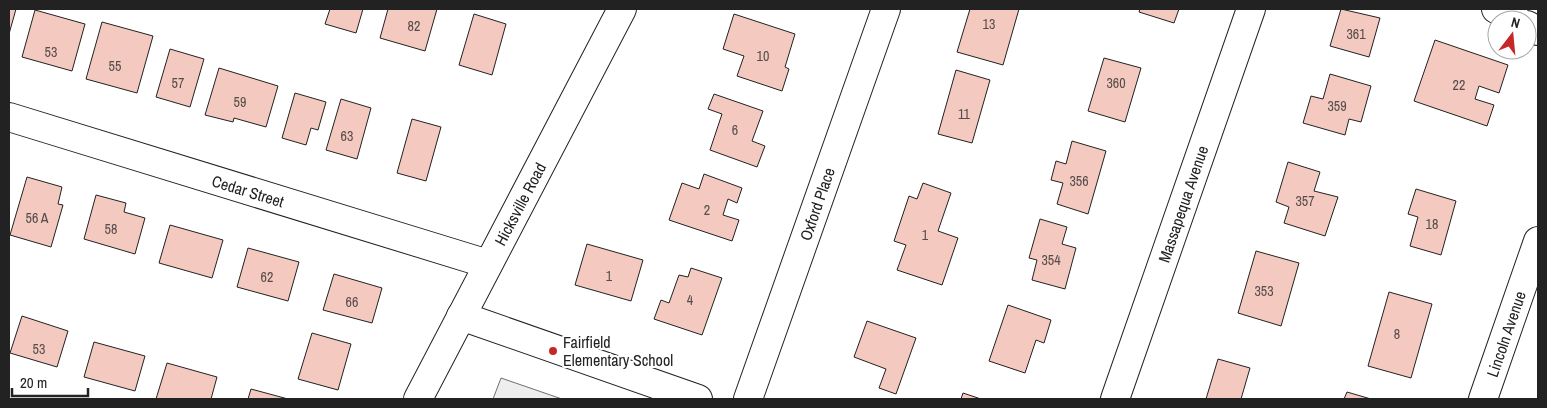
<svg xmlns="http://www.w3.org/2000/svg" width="1547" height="408" viewBox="0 0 1547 408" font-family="'Archivo Narrow',sans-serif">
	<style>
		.green { fill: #eee; stroke: #6f6f6f }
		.building { fill: #f3c9c0; stroke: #222 }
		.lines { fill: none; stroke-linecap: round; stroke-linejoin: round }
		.minor-casing { stroke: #222; stroke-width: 30 }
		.major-casing { stroke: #222; stroke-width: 30 }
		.minor { stroke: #fff; stroke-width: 28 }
		.major { stroke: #fff; stroke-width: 28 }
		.poi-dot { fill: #c62828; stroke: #fff; stroke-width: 2 }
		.labels { text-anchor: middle; stroke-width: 4; stroke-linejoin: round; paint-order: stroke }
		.number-label { font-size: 14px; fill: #564c4a }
		.street-label { font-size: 16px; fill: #222; stroke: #fff }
		.poi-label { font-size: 16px; fill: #222; stroke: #fff; text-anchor: start }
	</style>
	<rect width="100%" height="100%" fill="#fff"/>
	<path class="green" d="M501 378 562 399H493Z"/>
	<path class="building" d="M9 9H16L9 34Z
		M330 9H363L356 33 325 24Z
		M388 9H437L425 51 380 38Z
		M970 9H1019L1003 65 957 52Z
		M1140 9H1179L1174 23 1139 12Z
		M1341 9 1380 18 1369 57 1330 46Z
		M35 10 85 24 72 71 22 57Z
		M474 14 506 24 492 75 459 65Z
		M734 14 795 34 785 67 789 69 782 91 737 76 744 56 723 49Z
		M102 22 153 36 137 93 86 79Z
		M1435 40 1508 65 1499 93 1479 86 1475 99 1494 105 1487 126 1414 101Z
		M170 49 204 59 190 107 156 97Z
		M1104 58 1141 68 1125 122 1088 111Z
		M219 68 278 86 266 127 234 118 233 122 205 115Z
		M956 70 990 80 972 143 938 134Z
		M1330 74 1371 86 1361 122 1349 119 1345 135 1303 123 1311 96 1323 99Z
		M295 93 326 102 318 130 311 128 306 145 282 138Z
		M714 94 763 111 752 141 765 146 757 167 710 150 722 114 708 109Z
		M341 99 371 108 357 159 326 150Z
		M412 119 441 127 426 181 397 173Z
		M1072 141 1106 151 1088 214 1057 204 1063 183 1051 180 1056 161 1066 164Z
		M1288 162 1320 172 1314 191 1338 197 1325 236 1284 223 1289 207 1276 202Z
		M704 174 742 188 737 203 728 199 723 215 739 220 732 241 669 220 682 183 699 189Z
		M27 177 62 187 58 204 63 205 51 247 10 235Z
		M923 183 951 193 938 231 958 238 942 285 897 270 906 245 894 241 909 196 917 199Z
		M1416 189 1456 201 1441 255 1410 246 1418 217 1408 214Z
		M96 195 126 203 124 212 145 218 135 254 84 239Z
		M1040 219 1067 227 1062 244 1076 248 1065 289 1032 280 1037 260 1029 258Z
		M170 225 223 240 212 278 159 263Z
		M587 244 643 260 631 301 575 285Z
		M248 248 299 262 288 301 237 287Z
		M1256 251 1299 263 1281 326 1238 313Z
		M691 268 722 278 702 335 654 319 661 300 669 303 679 275 688 277Z
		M334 274 382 288 372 323 323 310Z
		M1389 292 1432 304 1411 378 1368 366Z
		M1008 305 1051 320 1044 343 1036 340 1025 373 989 361Z
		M22 316 68 331 57 367 10 353Z
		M867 321 916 338 896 394 879 388 886 369 854 357Z
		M312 333 351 344 338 390 298 379Z
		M94 342 145 356 135 391 84 377Z
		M1218 359 1250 368 1241 399H1206Z
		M167 363 217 377 211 399H156Z
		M251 389 288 399H248Z
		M1347 392 1371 399H1344Z
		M963 393 981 399H961Z"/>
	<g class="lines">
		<g class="minor-casing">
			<path id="minor" d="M1496 9 1517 20
				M1527 25 1538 31
				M9 117 488 264
				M461 316 698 399
				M748 399 886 9
				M1115 399 1251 9
				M1483 399 1538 241"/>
		</g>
		<g class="major-casing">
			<path id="major" d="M418 399 622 9"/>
		</g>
		<use href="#minor" class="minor"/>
		<use href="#major" class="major"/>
	</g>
	<circle class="poi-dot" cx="553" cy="351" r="5"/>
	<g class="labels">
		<g class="number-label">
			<text x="989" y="29">13</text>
			<text x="414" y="31">82</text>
			<text x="1356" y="39">361</text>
			<text x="51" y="57">53</text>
			<text x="763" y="61">10</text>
			<text x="115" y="71">55</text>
			<text x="178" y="88">57</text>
			<text x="1116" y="88">360</text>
			<text x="1459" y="90">22</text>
			<text x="240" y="107">59</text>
			<text x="1337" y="111">359</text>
			<text x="964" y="119">11</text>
			<text x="735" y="135">6</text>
			<text x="347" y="141">63</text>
			<text x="1079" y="186">356</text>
			<text x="1305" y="206">357</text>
			<text x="707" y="215">2</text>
			<text x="37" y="223">56 A</text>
			<text x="1432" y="229">18</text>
			<text x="111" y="234">58</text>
			<text x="925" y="240">1</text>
			<text x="1051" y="265">354</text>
			<text x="609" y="281">1</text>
			<text x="267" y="282">62</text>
			<text x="1264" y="296">353</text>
			<text x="690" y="305">4</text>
			<text x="352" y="307">66</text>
			<text x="1397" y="339">8</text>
			<text x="39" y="354">53</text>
		</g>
		<g class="street-label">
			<text transform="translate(248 191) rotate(17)" y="6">Cedar Street</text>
			<text transform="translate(520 204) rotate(-62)" y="6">Hicksville Road</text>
			<text transform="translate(817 204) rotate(-71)" y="6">Oxford Place</text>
			<text transform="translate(1183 204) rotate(-71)" y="6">Massapequa Avenue</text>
			<text transform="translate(1506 334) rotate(-71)" y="6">Lincoln Avenue</text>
		</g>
		<g class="poi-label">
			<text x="563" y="348">Fairfield<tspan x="563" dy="18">Elementary School</tspan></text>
		</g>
	</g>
	<rect width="1547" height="408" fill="none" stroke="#222222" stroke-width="20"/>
	<g transform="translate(1512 35) rotate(16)"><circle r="24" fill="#ffffff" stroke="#a7a7a7"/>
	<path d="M0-4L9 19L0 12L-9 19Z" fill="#c62828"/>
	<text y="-8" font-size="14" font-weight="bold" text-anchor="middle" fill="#222222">N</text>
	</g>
	<path d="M12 388v8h76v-8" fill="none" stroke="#222222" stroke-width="2.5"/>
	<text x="20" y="388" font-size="15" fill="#222222" stroke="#ffffff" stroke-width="4" paint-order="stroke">20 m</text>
</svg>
